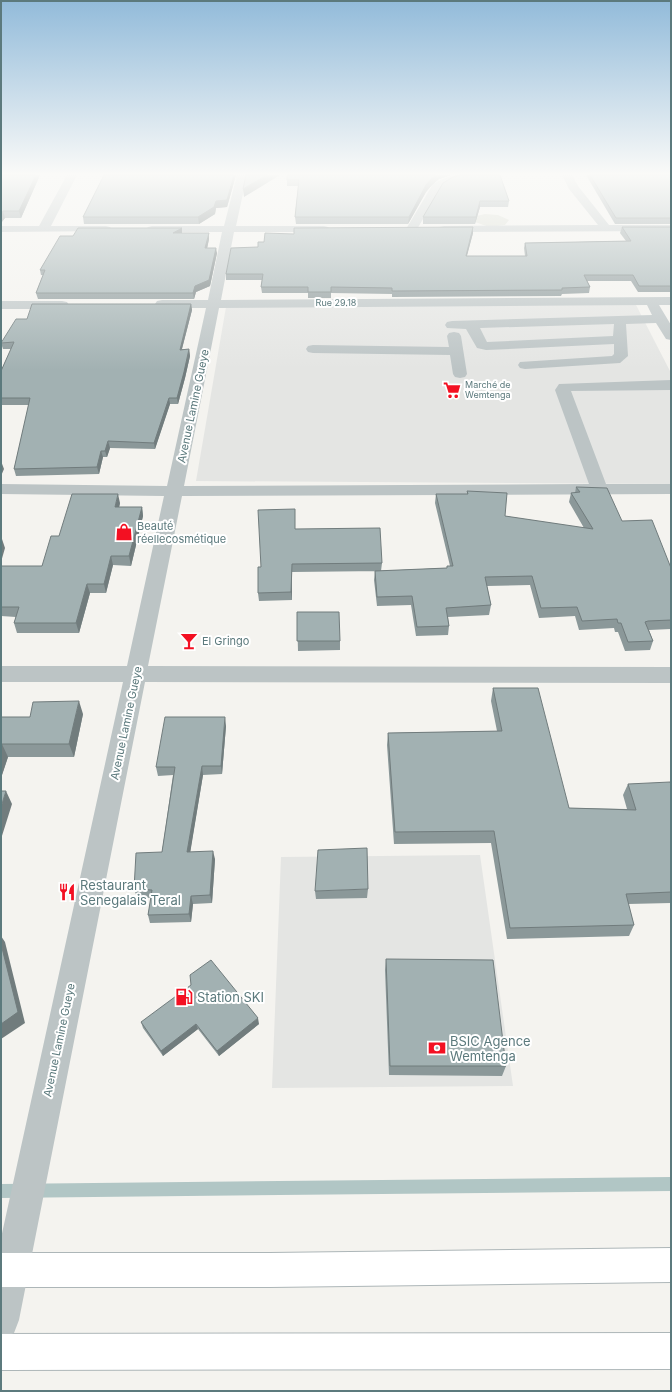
<svg xmlns="http://www.w3.org/2000/svg" width="672" height="1392" viewBox="0 0 672 1392" font-family="Inter,sans-serif">
	<style>
		.built { fill: #e4e5e3 }
		.green { fill: #d6d9ce }
		.lines { fill: none; stroke-linecap: round; stroke-linejoin: round }
		.stream { fill: #b1c6c5; fill-rule: evenodd }
		.primary-casing { stroke: #adb6b8; stroke-width: 2 }
		.street { fill: #bcc4c5; fill-rule: evenodd }
		.primary { fill: #fff; fill-rule: evenodd }
		.wall { fill: #8b9899 }
		.shaded-wall { fill: #717c7d }
		.building { fill: #a2b1b2; stroke: #717c7d }
		.labels { text-anchor: middle; stroke-width: 4; stroke-linejoin: round; paint-order: stroke }
		.far-street-label { font-size: 9px; fill: #5c7a7d; stroke: #fff }
		.far-poi-label { font-size: 9px; fill: #5c7a7d; stroke: #fff; text-anchor: start }
		.street-label { font-size: 11px; fill: #5c7a7d; stroke: #fff }
		.poi-label { font-size: 11px; fill: #5c7a7d; stroke: #fff; text-anchor: start }
		.near-poi-label { font-size: 13px; fill: #5c7a7d; stroke: #fff; text-anchor: start }
	</style>
	<rect width="100%" height="100%" fill="#f4f3ef"/>
	<path class="built" d="M636 305 671 373V484L196 481 226 307Z
		M480 855 513 1086 272 1088 281 857Z"/>
	<path class="green" d="M485 214 498 215 509 220 505 225 489 227 475 222 472 217Z"/>
	<g class="lines">
		<path class="stream" d="M671 1177V1191L1 1198V1184Z"/>
		<g class="primary-casing">
			<path id="primary" d="M671 1248V1282L270 1287H1V1253H270Z
				M671 1333V1369L1 1370V1334Z"/>
		</g>
		<path class="street" d="M67 175H77L51 226H106L110 227 112 229 110 231 1 232V226H39Z
			M237 175H247L236 226H324L328 227 330 229 328 231 324 232H234L221 300 671 297V305H659L671 325V340L666 339 656 323 626 324 628 356 620 363 525 369 520 368 518 365 520 362 612 356 614 354V344L486 350 477 348 466 329 447 328 445 325 447 322 452 321 652 315 647 305 219 308 184 486 589 484 555 390 559 384 671 380V390L571 391 606 484H671V494L182 496 148 666 671 667V683L145 682 19 1320 14 1333 1 1338V1238L123 682H1V666H127L164 496 1 494V484L167 486 206 308H162L157 307 155 304 157 301 162 300H208L222 232H152L148 231 146 229 148 227 152 226H224ZM614 324 613 336 487 342 480 328Z
			M456 175H477L476 177 452 182 441 188 416 231H408L406 229 433 184 445 178Z
			M562 175H572L578 186 609 225H671V231L444 232 440 231 438 229 440 227 444 226 598 225 569 189Z
			M1 301H62L67 302 69 305 67 308 62 309H1Z
			M454 332 459 333 461 336 467 374 465 377 460 378 455 377 453 374 450 355 313 353 308 352 306 349 308 346 313 345 449 347 447 336 449 333Z"/>
		<use href="#primary" class="primary"/>
	</g>
	<path class="wall" d="M1 175H40L21 218H5L1 223Z
		M104 175H236L227 207 216 208 215 214 199 224H84L83 217Z
		M460 175 509 201 508 207H480L475 224H423V217Z
		M586 175H671V224H615Z
		M448 176 439 179 432 185 426 192 408 224H296L295 217 298 186H287V180Z
		M622 227H671V292H638L631 281H587L590 287 589 293 562 294 561 296 392 297V294L331 293V298H308V293H262L261 287 262 280H226V274L258 247 473 233 467 256H525L524 248 525 243 626 241 620 233Z
		M182 228V233L209 239 207 248 217 253 210 286 196 292 194 299H38L36 293 43 275H41L40 270 73 236Z
		M191 304 192 310 182 349H189L190 356 185 378 178 404H170L155 449 110 448 107 457H103L99 474 16 476 14 469 29 405H1V371L11 349H3L1 343 27 319Z
		M576 487 622 521 671 568V629L649 630 653 641 650 650 625 651 618 632H615L614 628 579 630 575 616 539 618 530 585 487 586 491 605 489 615 448 617 449 626 448 635 416 636 411 605 377 606 374 580 375 571 447 568V566H450L435 503 436 494H467V491L505 516 584 528 569 502 571 493H575Z
		M120 503 119 507H142L143 516 131 566 113 565 106 593H90L79 633H17L14 623 16 617 1 616V566H42L59 536Z
		M295 509V529L382 563 381 571 292 572V600L259 601 258 593 261 567Z
		M297 612 340 641V650L298 651Z
		M493 688 569 808 627 809 623 795 628 784H671V903L628 904 634 925 629 936 507 939 491 843 394 844 387 745 388 733 497 731 491 701Z
		M83 714 74 757H8L1 778V717H30Z
		M226 726 222 774 203 775 190 852 215 859 212 903 193 904 191 922 150 923 148 915 151 898 137 897 134 889 162 852 173 775 158 776 156 767Z
		M368 889 367 898 316 899 315 891Z
		M386 959 506 1066 502 1076 389 1075 385 970Z
		M141 1022 259 1024 219 1056 198 1029 163 1056 143 1028Z"/>
	<path class="shaded-wall" d="M36 175H40L21 218 19 211Z
		M234 175H236L227 207 216 208 215 214 199 224 198 217 216 201Z
		M267 175H280L244 197 243 189Z
		M436 175H453L448 176 439 179 432 185 426 192 408 224 409 217 426 185 432 178Z
		M480 201V207L475 224 476 217Z
		M3 211 5 218 1 223V214Z
		M473 227V233L465 262 466 256Z
		M182 228V234L173 233Z
		M209 233V239L206 254 205 248Z
		M216 248 217 253 210 286 196 292 194 299 193 293 195 286Z
		M191 304 192 310 180 356V350Z
		M189 349 190 356 185 378 178 404 177 398Z
		M169 398 170 404 155 449 154 443Z
		M108 441 110 448 107 457 105 451Z
		M101 451 103 457 99 474 97 467Z
		M1 461 4 469 1 476Z
		M118 494 120 503 117 517 115 507Z
		M142 507 143 516 131 566 129 556Z
		M2 539 5 548 1 562V541Z
		M111 556 113 565 106 593 104 584Z
		M292 564V600L291 592Z
		M87 584 90 593 79 633 76 623Z
		M79 701 83 714 74 757 69 744Z
		M225 717 226 726 222 774 221 766Z
		M2 744 8 757 1 778V746Z
		M202 766 203 775 189 860 187 852Z
		M6 791 12 804 1 839V807Z
		M213 851 215 859 212 903 210 895Z
		M191 896 193 904 191 922 189 914Z
		M1 936 5 942 25 1023 1 1039Z
		M258 1018 259 1024 219 1056 217 1051Z
		M196 1024 198 1029 163 1056 161 1051Z"/>
	<path class="building" d="M1 175H36L19 211H3L1 214Z
		M104 175H234L227 200 216 201 214 207 198 217H83Z
		M246 175H267L243 189Z
		M287 175H436L432 178 426 185 409 217H295L299 180H287Z
		M460 175H500L509 201H480L476 217H423L443 183 453 177Z
		M590 175H671V218H616Z
		M473 227 466 256H527L525 243 631 241 622 227H671V286H639L633 275H584L590 287 562 288V290L392 291V288L331 287V292H308V287H261L263 274H226L231 248 258 247V242H264L265 233 294 234V228Z
		M78 228H182L173 233H209L205 248H216L209 280 195 286 193 293H36L45 270H40L60 236H73Z
		M32 304H191L180 350 189 349 184 372 177 398H169L154 443 108 441 105 451H101L97 467 14 469 30 398H1V371L14 342 1 343 16 319H27Z
		M576 487 607 488 622 521 652 520 671 568V620L648 621 645 622 653 641 628 642 621 623H618L617 619 582 621 577 607 541 608 532 576 485 577 491 605 446 608 449 626 417 627 412 596 377 597 375 571 447 568V566H453L436 494H468L467 491 507 493 505 516 593 529 571 493 580 492Z
		M72 494H118L115 507H142L129 556H111L104 584H87L76 623H14L19 607H1V566H42L51 536H59Z
		M295 509V529L380 528 382 563 292 564 291 592 258 593V567H261L258 510Z
		M297 612H339L340 641H297Z
		M493 688H538L569 808 636 810 628 784 670 782 671 784V892L626 894 634 925 510 928 494 831 395 832 388 733 502 731Z
		M79 701 69 744H2L1 746V717H30L33 702Z
		M165 717H225L221 766H202L187 852 213 851 210 895 191 896 189 914 148 915 152 890 134 889 136 853 162 852 175 767H156Z
		M1 791H6L1 807Z
		M367 848 368 889 315 891 318 850Z
		M1 944 18 1012 1 1024Z
		M386 959 493 960 506 1066H390Z
		M211 960 258 1018 217 1051 196 1024 161 1051 141 1022 191 985 190 975Z"/>
	<linearGradient id="sky" x2="0" y2="1"><stop stop-color="#92bbda"/><stop offset="0.47" stop-color="#fafaf8"/><stop offset="1" stop-color="#fafaf8" stop-opacity="0"/></linearGradient>
	<rect width="672" height="370" fill="url(#sky)"/>
	<defs>
		<g id="supermarket-bare" transform="scale(1.38)"><path d="M-6-5.5h2.5l.6 2H6L4.5 2H-2.5L-4.4-4H-6ZM-1.5 3.2a1.3 1.3 0 1 0 .1 0ZM3 3.2a1.3 1.3 0 1 0 .1 0Z" fill="#f31022" stroke="#fff" stroke-width="2.5" paint-order="stroke"/></g>
		<g id="shop-bare" transform="scale(1.38)"><path d="M-5-2.5h2.3a2.7 3.5 0 0 1 5.4 0H5L5.5 6h-11ZM-1.5-2.5h3a1.5 2.3 0 0 0-3 0Z" fill="#f31022" stroke="#fff" stroke-width="2.5" paint-order="stroke"/></g>
		<g id="bar-bare" transform="scale(1.38)"><path d="M-6-5H6L.8 .8V4.5H3.5V6h-7V4.5H-.8V.8Z" fill="#f31022" stroke="#fff" stroke-width="2.5" paint-order="stroke"/></g>
		<g id="restaurant-bare" transform="scale(1.38)"><path d="M-5-6h1v4h1v-4h1v4h1v-4h1v5L-1.5 .5V6h-2V.5L-5-1ZM5-6V6H3V1.5H1.5Q1.5-4 5-6Z" fill="#f31022" stroke="#fff" stroke-width="2.5" paint-order="stroke"/></g>
		<g id="fuel-bare" transform="scale(1.38)"><path d="M-5.5-6h7V0h2V4h1.3V-2.5L3-4.5l.8-.8L6-3V5H2.5V1h-1V6h-7ZM-4.2-4.7v3.2H.2V-4.7Z" fill="#f31022" stroke="#fff" stroke-width="2.5" paint-order="stroke"/></g>
		<g id="bank-bare" transform="scale(1.38)"><path d="M-6-4H6V4H-6ZM0-2.3a2.3 2.3 0 1 0 0 4.6a2.3 2.3 0 1 0 0-4.6Z" fill="#f31022" stroke="#fff" stroke-width="2.5" paint-order="stroke"/></g>
	</defs>
	<g fill-rule="evenodd">
		<use href="#supermarket-bare" x="452" y="390"/>
		<use href="#shop-bare" x="124" y="532"/>
		<use href="#bar-bare" x="189" y="641"/>
		<use href="#restaurant-bare" x="67" y="892"/>
		<use href="#fuel-bare" x="184" y="997"/>
		<use href="#bank-bare" x="437" y="1048"/>
	</g>
	<g class="labels">
		<g class="far-street-label">
			<text x="336" y="306">Rue 29.18</text>
		</g>
		<g class="far-poi-label">
			<text x="465" y="388">Marché de<tspan x="465" dy="10">Wemtenga</tspan></text>
		</g>
		<g class="street-label">
			<text transform="translate(193 406) rotate(-78)" y="4">Avenue Lamine Gueye</text>
			<text transform="translate(126 723) rotate(-78)" y="4">Avenue Lamine Gueye</text>
			<text transform="translate(59 1040) rotate(-78)" y="4">Avenue Lamine Gueye</text>
		</g>
		<g class="poi-label">
			<text x="137" y="530">Beauté<tspan x="137" dy="13">réellecosmétique</tspan></text>
			<text x="202" y="645">El Gringo</text>
		</g>
		<g class="near-poi-label">
			<text x="80" y="890">Restaurant<tspan x="80" dy="15">Senegalais Teral</tspan></text>
			<text x="197" y="1002">Station SKI</text>
			<text x="450" y="1046">BSIC Agence<tspan x="450" dy="15">Wemtenga</tspan></text>
		</g>
	</g>
	<rect width="672" height="1392" fill="none" stroke="#5c7a7d" stroke-width="4"/>
</svg>
